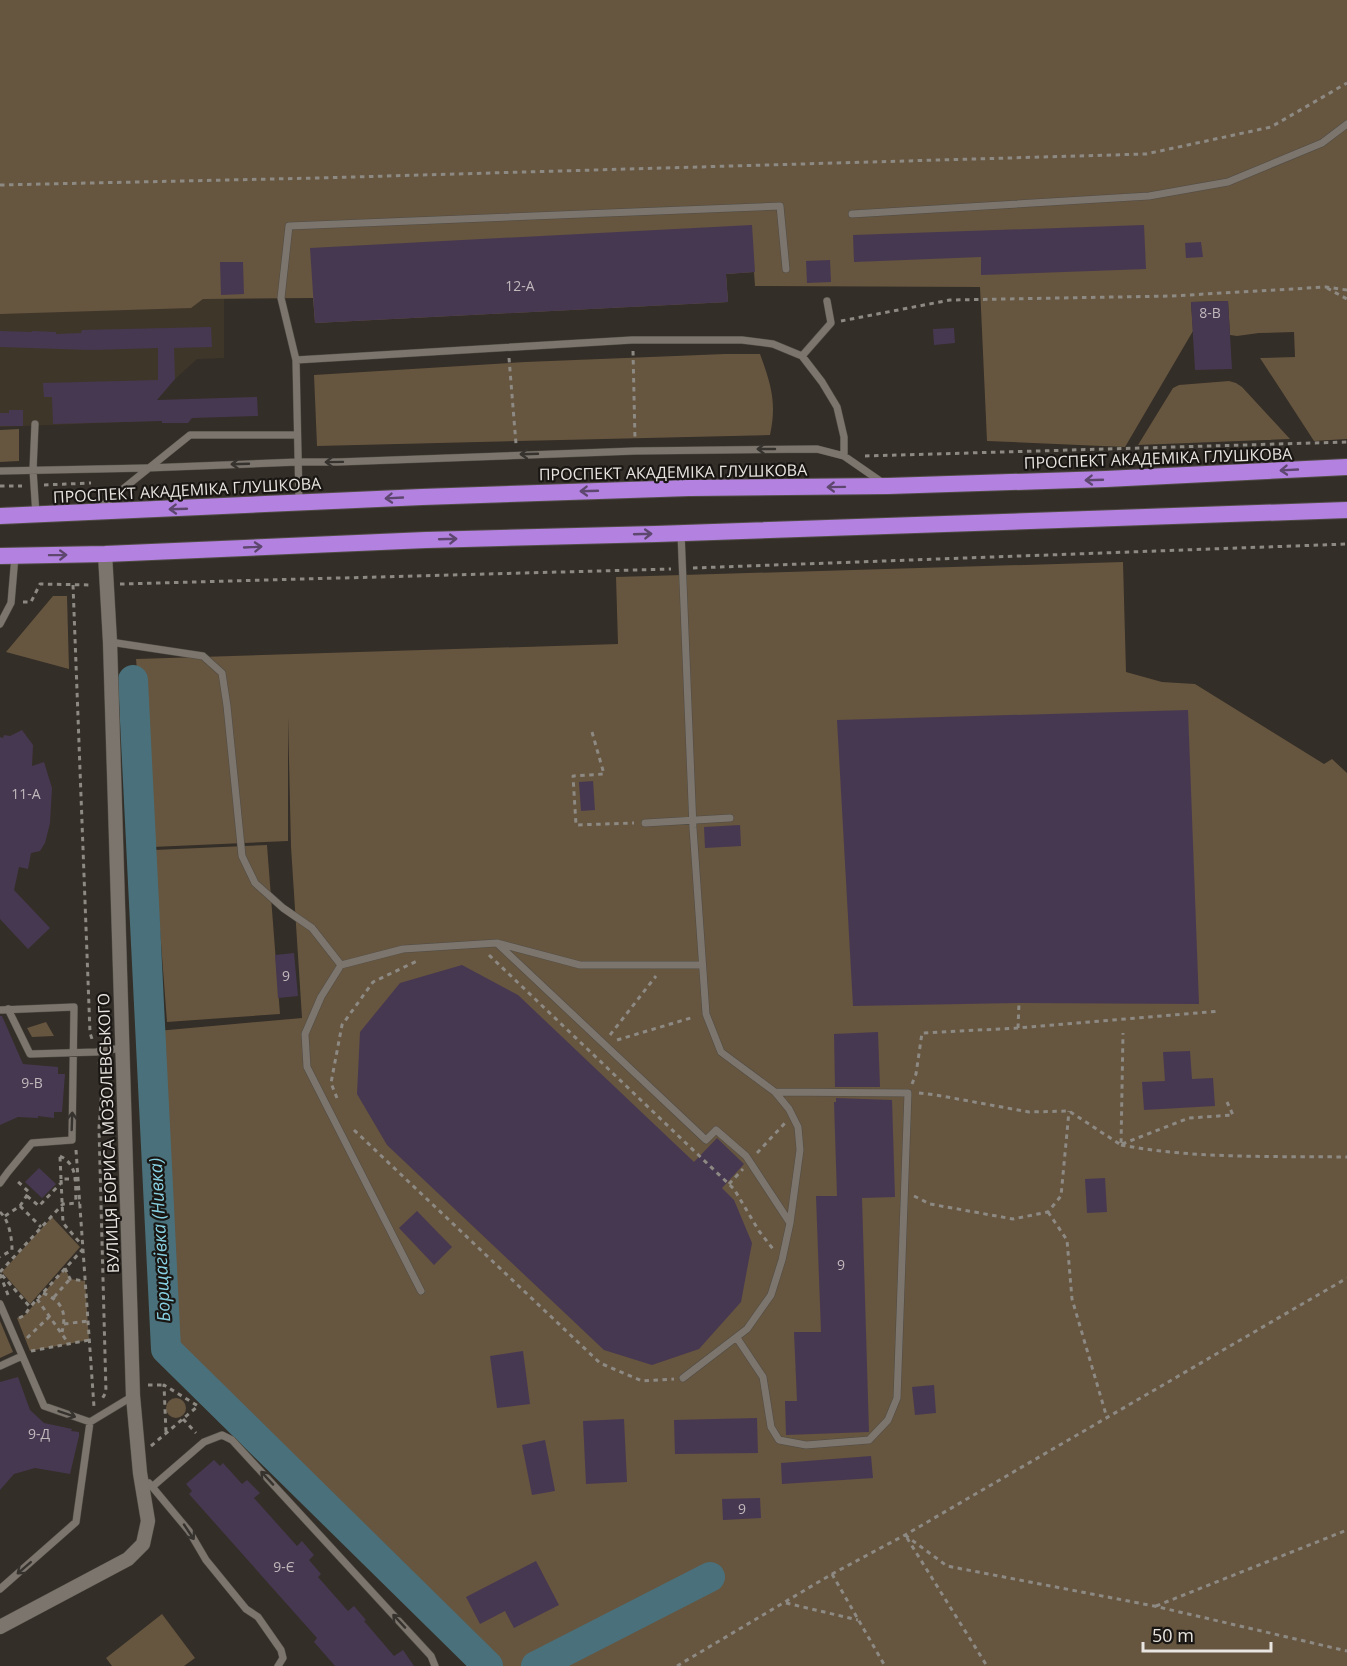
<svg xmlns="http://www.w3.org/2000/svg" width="1347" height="1666" viewBox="0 0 1347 1666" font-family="'Open Sans',sans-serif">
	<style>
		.built { fill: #3f362a }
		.green { fill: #66553f }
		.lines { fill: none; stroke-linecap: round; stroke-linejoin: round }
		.river { stroke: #4a717b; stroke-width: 30 }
		.building { fill: #473851 }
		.service-casing { stroke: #504c45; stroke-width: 8 }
		.minor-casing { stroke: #504c45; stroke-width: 15 }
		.trunk-casing { stroke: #504c45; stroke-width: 18 }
		.path { stroke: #8d8983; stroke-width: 3; stroke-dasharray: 4.5 4.5; stroke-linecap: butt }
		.service { stroke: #7b756d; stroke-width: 7 }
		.minor { stroke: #7b756d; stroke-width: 14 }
		.trunk { stroke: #b382e0; stroke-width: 16 }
		.oneway { stroke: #36322e }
		.oneway2 { stroke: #5e476f }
		.labels { text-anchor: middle; stroke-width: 4.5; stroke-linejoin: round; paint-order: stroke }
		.number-label { font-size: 14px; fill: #c0b9bc }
		.street-label { font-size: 16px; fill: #e8e4df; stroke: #191613 }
		.water-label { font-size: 18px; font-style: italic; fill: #87d0e2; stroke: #191613 }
	</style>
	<rect width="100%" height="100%" fill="#332e27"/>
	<path class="built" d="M224 298V358L197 359 175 379 150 406V421L0 427V303Z"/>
	<path class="green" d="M0 0H1347V439L1314 441 1260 358 1295 357 1294 332 1259 333 1237 336 1230 335 1228 301 1191 302 1193 331 1125 447 987 441 980 287 755 286 754 272 726 274 728 302 315 323 313 298 203 299 191 308 0 314Z
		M725 354H760C771 384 777 403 770 435L317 446 314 375 525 362Z
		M1229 381 1236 383 1242 387 1290 439 1138 445 1173 388 1179 385Z
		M19 429V461L0 462V430Z
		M1123 562 1126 672 1162 682 1195 684 1324 764 1332 759 1347 773V1666H499L170 1347 157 1031 302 1018 291 847 288 717V841L152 847 136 659 618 644 616 577Z
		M53 596H67L69 669 6 652Z
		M267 845 280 1014 167 1022 154 850Z
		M46 1022 54 1036 32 1037 27 1028Z
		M52 1217 80 1247 30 1304 2 1272Z
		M65 1268 70 1279 85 1281 89 1340 30 1351 17 1318 25 1315Z
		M0 1321 13 1352 0 1358Z
		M166 1408a10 10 0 1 1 20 0a10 10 0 1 1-20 0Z
		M162 1614 195 1658 184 1666H112L106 1658Z"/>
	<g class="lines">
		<path class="river" d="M133 680 166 1349 488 1666
			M536 1666 710 1577"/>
	</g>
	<path class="building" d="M752 225 755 272 726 274 728 302 315 323 310 248Z
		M1144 225 1146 269 981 275V257L854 262 853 235Z
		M1201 242 1203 257 1186 258 1185 243Z
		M830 260 831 282 807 283 806 261Z
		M220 262H243L244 294 221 295Z
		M1228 301 1232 369 1195 370 1191 302Z
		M211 327 212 347 174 348 175 379 157 400 257 397 258 416 192 418 188 423H162V421L53 424 52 397H44L43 383 158 380V348L91 350 0 347V331L32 332V331L56 332V334L81 333 82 330Z
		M954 328 955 343 934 345 933 329Z
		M9 410H23V426H0V413H9Z
		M1188 710 1199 1004 1019 1003 853 1006 837 720Z
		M22 730 33 745 32 766 44 762 52 788 50 823 45 843 40 851 31 853 28 869 19 867 14 890 50 928 28 949 0 919V737L3 738 4 735 10 736Z
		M593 781 595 810 581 811 579 782Z
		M740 825 741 846 705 848 704 827Z
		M294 953 298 996 278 998 275 955Z
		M462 965 518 995 694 1162 717 1138 744 1164 722 1188 734 1200 752 1243 741 1302 699 1349 652 1365 604 1350 387 1145 357 1094 360 1032 400 983Z
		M0 1016H2L23 1064 58 1067V1074H65L62 1112H54V1118L38 1116V1118L18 1117 0 1125Z
		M878 1032 880 1087H835L834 1034Z
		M1190 1051 1192 1079 1213 1078 1215 1106 1144 1110 1142 1082 1165 1081 1163 1052Z
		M836 1098 892 1100 895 1197 862 1198 869 1432 786 1435 785 1401H797L794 1332H821L816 1196H837L834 1102H836Z
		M39 1168 56 1184 42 1198 25 1182Z
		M1105 1178 1107 1212 1087 1213 1085 1179Z
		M417 1211 452 1247 434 1265 399 1228Z
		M523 1351 530 1404 497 1408 490 1356Z
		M18 1377 30 1410 44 1423 72 1429 71 1431 79 1432V1436L70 1474 35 1468 14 1474 0 1490V1382Z
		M934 1385 936 1413 915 1415 912 1387Z
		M757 1418 758 1453 675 1454 674 1420Z
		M624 1419 627 1482 586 1484 583 1421Z
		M545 1440 555 1491 532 1495 522 1445Z
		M871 1456 873 1478 782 1484 781 1463Z
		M214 1460 220 1466 223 1463 242 1484 247 1480 260 1493 254 1498 297 1546 302 1541 314 1555 309 1560 321 1574 318 1577 348 1611 354 1606 366 1620 364 1621 394 1656 403 1650 414 1666H335L314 1642 317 1638 189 1494 192 1491 186 1484Z
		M760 1498 761 1518 723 1520 722 1499Z
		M536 1561 559 1605 514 1628 505 1611 480 1624 466 1597Z"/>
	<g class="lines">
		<g class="service-casing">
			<path id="service" d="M852 214 1149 196 1228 182 1322 143 1347 124
				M802 356 831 323 827 301
				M296 360 632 340H742L773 344 802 356 822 382 837 407 844 437V456
				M35 424 33 470 36 515
				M0 471 147 468 298 462H338L635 451 817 449 844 456 883 483
				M299 501 296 360 281 298 289 226 780 206 786 269
				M98 509 190 435H297
				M681 533 693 828 706 1014 721 1052 775 1092 789 1109 798 1127 800 1150 790 1223 782 1260 771 1295 747 1329 683 1378
				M0 624 11 603 15 556
				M110 642 203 656 222 673 227 706 242 856 255 883 283 908 312 928 341 965
				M645 823 730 818
				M499 945 706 1140 716 1130 746 1156 790 1223
				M8 1009 30 1054 96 1052 122 1048
				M0 1010 74 1007 72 1140 32 1143 8 1172 0 1183
				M421 1291 307 1067 305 1034 321 997 341 965 403 949 497 943 580 965H702
				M0 1304 44 1406 90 1422 76 1522 0 1589
				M737 1338 763 1377 771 1427 779 1440 806 1445 869 1440 888 1420 897 1398 908 1093 775 1092
				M0 1366 22 1356
				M90 1422 133 1396
				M149 1483 189 1531 206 1560 246 1609 258 1617 281 1650 283 1658 278 1666
				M152 1487 204 1442 222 1435 232 1440 431 1656 435 1666"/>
		</g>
		<g class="minor-casing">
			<path id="minor" d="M0 1627 128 1559 143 1544 148 1521 140 1473 133 1396 110 642 105 554"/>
		</g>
		<g class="trunk-casing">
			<path id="trunk" d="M0 516 422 497 689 488 888 486 1106 479 1347 467
				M0 556 105 554 426 540 656 534 1347 510"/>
		</g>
		<path class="path" d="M0 185 318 178 1146 154 1271 127 1347 83
			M1327 288 1347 299
			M841 321 950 300 1171 296 1326 287 1347 290
			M633 351 635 440
			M509 358 516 444
			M865 456 1347 442
			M44 485 91 483
			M0 486H22
			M693 568 1347 544
			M120 584 671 569
			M73 585 90 1033 93 1042
			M23 602H31L40 584 92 585
			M592 732 604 774 573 776 576 825 634 823
			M489 955 734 1189 759 1231 773 1249
			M1018 1028 1019 1003
			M610 1035 656 976
			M617 1040 694 1017
			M99 1062 103 1076 99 1128 106 1392 101 1401
			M912 1084 916 1074 922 1033 1018 1028 1220 1011
			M919 1093 936 1095 1029 1112 1069 1111 1121 1145 1123 1033
			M337 1098 331 1083 342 1025 373 982 417 961
			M354 1130 600 1363 642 1381 674 1379
			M1122 1144 1189 1118 1233 1115 1227 1102
			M1121 1145C1195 1159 1272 1156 1347 1157
			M76 1150 94 1407
			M757 1153 785 1123
			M60 1156C79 1165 75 1185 76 1203
			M60 1157 61 1179
			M78 1179H61L63 1223 81 1244
			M729 1184 743 1169
			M27 1196 39 1206 62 1182
			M914 1196 930 1204 1013 1219 1048 1212 1061 1196 1069 1111
			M20 1206 41 1227
			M0 1212C9 1220 12 1238 12 1250L0 1257
			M1048 1212 1067 1240 1072 1299 1107 1418
			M5 1216 20 1206 29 1192 15 1179
			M65 1268 70 1279 85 1281
			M0 1272 63 1204 80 1203
			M0 1274 8 1295
			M2 1275 30 1307 83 1249
			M43 1293C62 1301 67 1312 62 1332
			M54 1297 70 1279
			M37 1299 69 1344
			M19 1318 25 1315 30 1307
			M64 1324 88 1321
			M27 1338 50 1316
			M31 1351 89 1340
			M148 1385H164
			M183 1419 196 1433
			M151 1446 198 1406 164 1385 166 1433
			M905 1535 947 1566 1154 1606 1347 1651
			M907 1538 987 1666
			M832 1574 885 1666
			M786 1603 858 1620
			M1156 1606 1347 1530
			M677 1666 832 1574 905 1535 1347 1278"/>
		<use href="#service" class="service"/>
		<use href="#minor" class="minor"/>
		<use href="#trunk" class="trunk"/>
	</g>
	<defs><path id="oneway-shaft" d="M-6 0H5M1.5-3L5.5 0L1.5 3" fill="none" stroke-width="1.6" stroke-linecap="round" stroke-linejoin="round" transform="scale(1.5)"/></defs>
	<g class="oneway">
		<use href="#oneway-shaft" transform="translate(766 449) rotate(180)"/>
		<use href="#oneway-shaft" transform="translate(529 454) rotate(178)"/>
		<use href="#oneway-shaft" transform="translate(334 462) rotate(179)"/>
		<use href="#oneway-shaft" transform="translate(240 464) rotate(178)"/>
		<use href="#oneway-shaft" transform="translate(72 1121) rotate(-88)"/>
		<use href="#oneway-shaft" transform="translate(67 1414) rotate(19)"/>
		<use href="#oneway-shaft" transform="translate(267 1478) rotate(-133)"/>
		<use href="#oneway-shaft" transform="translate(189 1532) rotate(56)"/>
		<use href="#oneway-shaft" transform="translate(24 1568) rotate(139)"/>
		<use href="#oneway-shaft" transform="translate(399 1621) rotate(-133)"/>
	</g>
	<g class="oneway2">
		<use href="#oneway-shaft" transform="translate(1289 470) rotate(177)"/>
		<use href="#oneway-shaft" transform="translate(1094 480) rotate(178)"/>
		<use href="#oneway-shaft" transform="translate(836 487) rotate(179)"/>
		<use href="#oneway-shaft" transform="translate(589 491) rotate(178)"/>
		<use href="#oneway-shaft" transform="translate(394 498) rotate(177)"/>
		<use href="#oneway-shaft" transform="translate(178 509) rotate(178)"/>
		<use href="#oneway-shaft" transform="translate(643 534) rotate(-2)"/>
		<use href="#oneway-shaft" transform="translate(448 539) rotate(-2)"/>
		<use href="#oneway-shaft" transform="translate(253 547) rotate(-3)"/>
		<use href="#oneway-shaft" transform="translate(58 555) rotate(-1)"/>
	</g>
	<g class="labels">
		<g class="number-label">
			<text x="520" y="291">12-А</text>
			<text x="1210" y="318">8-В</text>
			<text x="26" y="799">11-А</text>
			<text x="286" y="981">9</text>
			<text x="32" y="1088">9-В</text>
			<text x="841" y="1270">9</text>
			<text x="39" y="1439">9-Д</text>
			<text x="742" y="1514">9</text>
			<text x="284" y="1572">9-Є</text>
		</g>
		<g class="street-label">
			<text transform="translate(1158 458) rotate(-2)" y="6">ПРОСПЕКТ АКАДЕМІКА ГЛУШКОВА</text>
			<text transform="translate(673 472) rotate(-1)" y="6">ПРОСПЕКТ АКАДЕМІКА ГЛУШКОВА</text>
			<text transform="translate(187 490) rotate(-3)" y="6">ПРОСПЕКТ АКАДЕМІКА ГЛУШКОВА</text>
			<text transform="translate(108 1133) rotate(-92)" y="6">ВУЛИЦЯ БОРИСА МОЗОЛЕВСЬКОГО</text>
		</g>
		<g class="water-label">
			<text transform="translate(160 1240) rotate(-93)" y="6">Борщагівка (Нивка)</text>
		</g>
	</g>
	<path d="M1143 1642v9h128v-9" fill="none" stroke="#e8e4df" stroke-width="3"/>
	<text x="1152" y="1642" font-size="18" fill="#e8e4df" stroke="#191613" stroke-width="4.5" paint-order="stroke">50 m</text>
</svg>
